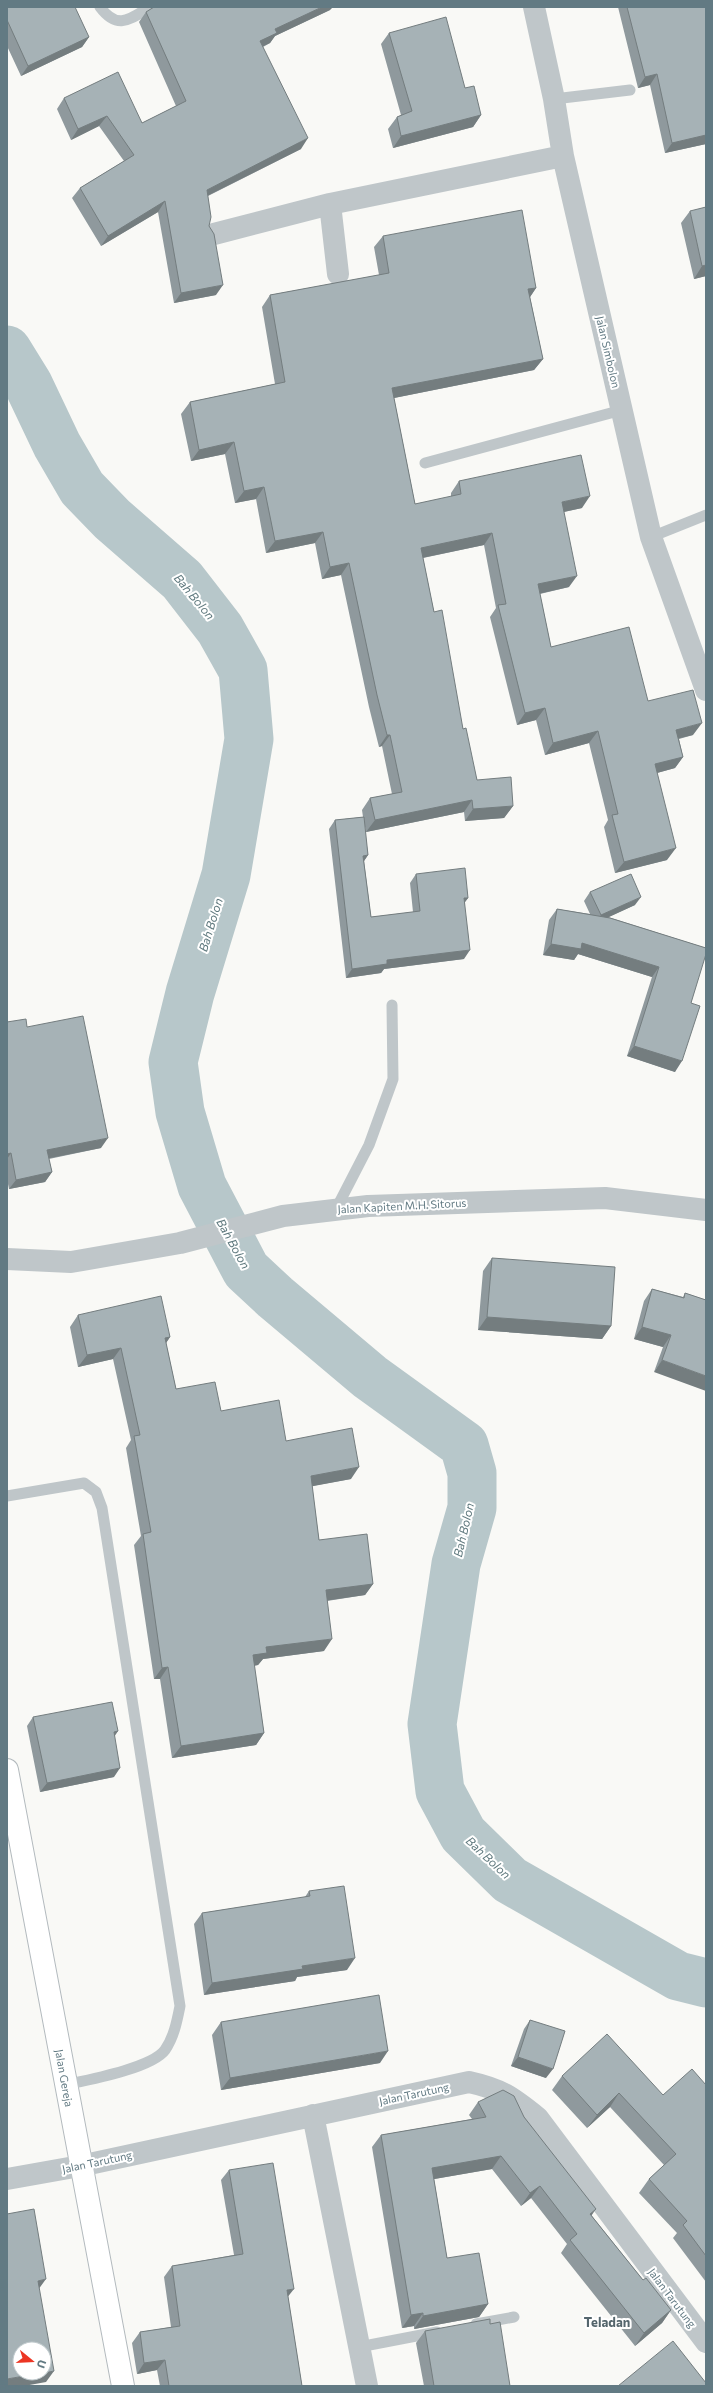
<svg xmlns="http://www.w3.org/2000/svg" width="713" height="2393" viewBox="0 0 713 2393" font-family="Commissioner,sans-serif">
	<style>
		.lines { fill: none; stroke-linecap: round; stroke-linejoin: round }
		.river { stroke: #b7c7ca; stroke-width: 49 }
		.primary-casing { stroke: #b3babe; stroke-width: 24 }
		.service { stroke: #bfc6c9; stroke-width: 11 }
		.minor { stroke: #bfc6c9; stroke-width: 22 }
		.primary { stroke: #fff; stroke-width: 22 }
		.wall { fill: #8f999d }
		.shaded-wall { fill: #747d7f }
		.building { fill: #a6b2b6; stroke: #747d7f }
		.labels { text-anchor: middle; stroke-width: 4; stroke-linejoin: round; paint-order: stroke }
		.street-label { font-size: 11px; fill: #627a83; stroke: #fff }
		.water-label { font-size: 12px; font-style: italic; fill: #5e787d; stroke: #fff }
		.quarter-label { font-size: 13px; font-weight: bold; fill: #55666d; stroke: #fff }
	</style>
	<rect width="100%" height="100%" fill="#f9f9f6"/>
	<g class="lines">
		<path class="river" d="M7 350 28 384 57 445 82 488 112 519 182 580 220 629 243 670 249 739 226 875 190 993 173 1062 180 1112 202 1186 246 1270 275 1297 370 1377 464 1445 472 1473V1508L456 1564 432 1724 440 1791 463 1834 510 1880 678 1976 706 1983"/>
		<g class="primary-casing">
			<path id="primary" d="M7 1770 123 2386"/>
		</g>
		<path class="service" d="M100 7C118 31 130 19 150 7
			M554 99 630 90
			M425 463 622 410
			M651 537 706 515
			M336 1209 369 1145 393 1079 392 1005
			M7 1496 84 1483 96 1492 102 1508 180 2006C177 2021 174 2037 165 2050 152 2068 88 2080 65 2085
			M476 2324 514 2317
			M359 2347 437 2332"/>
		<path class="minor" d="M534 7 554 99 563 156 651 537 706 690
			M330 204 338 274
			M214 234 330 204 563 156
			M7 1259 71 1262 180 1243 283 1216 368 1206 605 1198 706 1210
			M313 2115 367 2386
			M7 2179 80 2166 469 2082C501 2089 512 2097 538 2118L706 2342"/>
		<use href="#primary" class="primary"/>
	</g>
	<path class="wall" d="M7 7 89 37 82 47 21 76 7 46Z
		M618 7H706V144L665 153 650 85 638 88Z
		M330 10 275 36 270 43 263 47 301 149 208 196 209 226 216 295 174 303 158 212 101 246 72 198 80 188 124 161 99 126 71 140 57 109 64 98 142 123 176 106 139 22 146 12Z
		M389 33 465 88 481 115 473 127 393 148 388 129 397 117 401 115 381 44Z
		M690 211 706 276 694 279 681 223Z
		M383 236 536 288 530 297 543 359 534 370 394 398 415 504 451 497V493L459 481 582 508 564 512 569 587 540 594 551 647 648 701 693 735 679 739 683 757 675 768 657 773 667 860 615 873 604 827 608 820 589 743 545 755 536 720 517 725 490 617 496 608 484 545 423 558 434 612 463 729 477 780 513 806 504 818 465 821 464 812 366 832 364 821 368 855 364 861 371 917 413 912 410 883 416 874 468 898 465 902 464 959 384 969 381 973 346 978 329 829 335 820 363 817 362 810 370 798 392 794 382 746 379 747 369 707 341 575 322 579 315 543 266 553 256 499 235 503 225 454 191 461 181 414 190 402 275 384 262 307 270 295 379 275 374 247Z
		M590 892 635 905 608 917 706 948 691 1003 675 1072 627 1056 652 977 578 954 574 960 543 955 549 920 557 909 590 914 584 901Z
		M7 1022 27 1027 101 1148 49 1159 52 1172 45 1182 9 1189 7 1179Z
		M492 1258 611 1326 602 1339 478 1330 483 1271Z
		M652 1289 683 1297 685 1293 706 1300 654 1372 663 1347 634 1339 644 1301Z
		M78 1315 170 1337 166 1343 176 1389 221 1411 286 1441 351 1479 312 1486 319 1540 373 1584 365 1595 327 1601 324 1651 263 1659 258 1665 254 1666 264 1733 256 1745 172 1758 160 1679H154L134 1545 141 1536 126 1448 131 1440 113 1359 78 1367 70 1327Z
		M33 1717 118 1731 114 1736V1777L40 1792 27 1726Z
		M309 1891 347 1970 297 1977 295 1981 204 1995 194 1924 202 1913 305 1897Z
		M530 2020 546 2078 511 2066 524 2029Z
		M221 2022 380 2063 221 2090 212 2035Z
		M562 2076 663 2095 706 2085V2282L673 2238 677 2233 639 2193 649 2179 664 2165 610 2107 587 2128 552 2090Z
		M478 2102 524 2117 592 2216 643 2280 671 2310 662 2323 635 2346 561 2253 567 2244 531 2198 521 2206 492 2169 434 2179 447 2258 488 2304 479 2317 414 2329V2326L402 2328 372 2147 381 2135 472 2119 469 2115Z
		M229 2170 288 2297 302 2386H160L157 2370 137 2374 132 2343 140 2332 171 2327 164 2277 172 2266 234 2255 221 2180Z
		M490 2324 510 2386H424L416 2343 425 2331Z"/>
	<path class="shaded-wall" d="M322 7H333L330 10 275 36 270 43 253 51 260 41 275 29Z
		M89 37 82 47 21 76 28 66Z
		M657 74 650 85 638 88 645 77Z
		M481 115 473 127 393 148 401 136Z
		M107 116 99 126 71 140 78 129Z
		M706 135V144L665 153 672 143Z
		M308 138 301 149 199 200 207 190Z
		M165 201 158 212 101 246 108 236Z
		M706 265V276L694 279 702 266Z
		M223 285 216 295 174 303 181 293Z
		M536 288 528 300V289Z
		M543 359 534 370 384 400 392 388Z
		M234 442 225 454 191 461 199 450Z
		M264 487 256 499 235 503 244 491Z
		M590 496 582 508 554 514 562 502Z
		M323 532 315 543 266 553 275 541Z
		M492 533 484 545 412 560 421 548Z
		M349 563 341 575 322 579 330 567Z
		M577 576 569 587 529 596 538 584Z
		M545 708 536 720 517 725 525 713Z
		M702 723 693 735 668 741 676 730Z
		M598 731 589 743 545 755 553 743Z
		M387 735H390L382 746 379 747Z
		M683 757 675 768 646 776 655 764Z
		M472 800 464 812 366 832 375 820Z
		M513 806 504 818 465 821 473 809Z
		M676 848 667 860 615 873 624 862Z
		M368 855 362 864 363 856Z
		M641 897 635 905 594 924 601 915Z
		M464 898H468L462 906Z
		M582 943 659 967 652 977 578 954 574 960 543 955 551 944Z
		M470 950 464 959 384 969 381 973 346 978 352 969 387 960Z
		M634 1046 682 1061 675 1072 627 1056Z
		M108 1138 101 1148 40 1160 47 1150Z
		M11 1153 7 1159V1154Z
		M52 1172 45 1182 9 1189 16 1180Z
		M487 1317 611 1326 602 1339 478 1330Z
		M642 1327 671 1335 663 1347 634 1339Z
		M170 1337 162 1349 165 1338Z
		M121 1348 113 1359 78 1367 87 1355Z
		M662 1360 706 1376V1391L654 1372Z
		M359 1467 351 1479 303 1488 311 1476Z
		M373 1584 365 1595 317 1602 326 1590Z
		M332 1639 324 1651 263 1659 258 1665 244 1667 253 1655 266 1647Z
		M168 1667 160 1679H154L162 1668Z
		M118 1731 112 1740 114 1732Z
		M264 1733 256 1745 172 1758 181 1746Z
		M120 1768 114 1777 40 1792 47 1783Z
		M355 1958 347 1970 297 1977 295 1981 204 1995 212 1983 302 1966Z
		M388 2051 380 2063 221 2090 230 2078Z
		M518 2057 553 2069 546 2078 511 2066Z
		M619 2093 610 2107 587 2128 597 2115Z
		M501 2156 492 2169 423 2181 432 2168Z
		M540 2186 531 2198 521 2206 530 2193Z
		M596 2209 587 2222 590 2214Z
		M46 2279 38 2290V2281Z
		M294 2289 286 2299 287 2290Z
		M488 2304 479 2317 414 2329 423 2316Z
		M671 2310 662 2323 635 2346 644 2333Z
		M423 2313 414 2326 402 2328 411 2315Z
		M165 2360 157 2370 137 2374 144 2363Z
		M54 2371 46 2382 24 2386H7V2379Z"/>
	<path class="building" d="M7 7H75L89 37 28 66 7 20Z
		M154 7H322L275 29 277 33 260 41 308 138 207 190 211 217 209 226 214 234 223 285 181 293 165 201 108 236 80 188 134 155 107 116 78 129 64 98 118 72 142 123 186 101 146 12Z
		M627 7H706V135L672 143 657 74 645 77Z
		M446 17 465 88 474 86 481 115 401 136 397 117 412 111 389 33Z
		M706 207V265L702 266 690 211Z
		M522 210 536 288 528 289 543 359 392 388 415 504 461 494 459 481 581 455 590 496 562 502 577 576 538 584 551 647 629 627 648 701 693 690 702 723 676 730 683 757 655 764 676 848 624 862 612 815 618 814 598 731 553 743 545 708 525 713 498 605 506 604 492 533 421 548 434 612 442 610 463 729 466 728 477 780 511 777 513 806 473 809 472 800 375 820 370 798 402 792 390 735H387L377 695 349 563 330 567 323 532 275 541 264 487 244 491 234 442 199 450 190 402 285 382 270 295 389 273 383 236Z
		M364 817 368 855 363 856 371 917 420 911 416 874 465 868 468 898H464L470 950 387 960V964L352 969 335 820Z
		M631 874 641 897 601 915 590 892Z
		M557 909 610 918 706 948V954L691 1003 700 1006 682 1061 634 1046 659 967 582 943 581 949 551 944Z
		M83 1016 108 1138 47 1150 52 1172 16 1180 11 1153 7 1154V1022L26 1019 27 1027Z
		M492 1258 615 1267 611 1326 487 1317Z
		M652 1289 684 1298 685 1293 706 1300V1376L662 1360 671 1335 642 1327Z
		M161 1296 170 1337 165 1338 176 1389 215 1382 221 1411 279 1400 286 1441 352 1428 359 1467 311 1476 319 1540 367 1534 373 1584 326 1590 332 1639 266 1647 267 1653 253 1655 264 1733 181 1746 168 1667 162 1668 143 1534 151 1532 134 1436 140 1435 121 1348 87 1355 78 1315Z
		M112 1702 118 1731 114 1732 120 1768 47 1783 33 1717Z
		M344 1886 355 1958 302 1966 303 1969 212 1983 202 1913 310 1896 309 1891Z
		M379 1995 388 2051 230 2078 221 2022Z
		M530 2020 565 2031 553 2069 518 2057Z
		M607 2034 663 2095 692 2069 706 2085V2256L683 2225 687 2221 649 2179 676 2154 619 2093 597 2115 562 2076Z
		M503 2090 514 2096 524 2117 596 2209 590 2214 643 2280 646 2278 671 2310 644 2333 570 2240 577 2234 540 2186 530 2193 501 2156 432 2168 447 2258 479 2253 488 2304 423 2316V2313L411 2315 381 2135 486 2117 478 2102Z
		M273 2163 294 2289 287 2290 302 2386H169L165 2360 144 2363 140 2332 180 2326 172 2266 243 2254 229 2170Z
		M34 2209 46 2279 38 2281 54 2371 44 2373V2349H20V2373H42L7 2379V2214Z
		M490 2319V2324L500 2322 510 2386H434L425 2331Z
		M673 2341 706 2383V2386H618Z"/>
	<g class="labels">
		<g class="street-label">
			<text transform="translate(608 352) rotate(77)" y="4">Jalan Simbolon</text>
			<text transform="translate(402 1206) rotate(-3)" y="4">Jalan Kapiten M.H. Sitorus</text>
			<text transform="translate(64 2078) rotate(80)" y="4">Jalan Gereja</text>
			<text transform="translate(414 2094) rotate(-12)" y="4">Jalan Tarutung</text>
			<text transform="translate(97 2162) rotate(-12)" y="4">Jalan Tarutung</text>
			<text transform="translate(672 2298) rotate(53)" y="4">Jalan Tarutung</text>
		</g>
		<g class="water-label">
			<text transform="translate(194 597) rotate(50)" y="4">Bah Bolon</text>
			<text transform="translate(211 925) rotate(-73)" y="4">Bah Bolon</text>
			<text transform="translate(233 1244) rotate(61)" y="4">Bah Bolon</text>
			<text transform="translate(464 1530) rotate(-77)" y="4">Bah Bolon</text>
			<text transform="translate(488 1858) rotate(43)" y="4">Bah Bolon</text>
		</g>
		<g class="quarter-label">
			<text x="607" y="2327">Teladan</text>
		</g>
	</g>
	<rect width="713" height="2393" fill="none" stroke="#627a83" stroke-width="16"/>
	<g transform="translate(32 2361) rotate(108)"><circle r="19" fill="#ffffff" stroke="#c0cacd"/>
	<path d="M0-3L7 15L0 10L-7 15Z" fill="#ec3523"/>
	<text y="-6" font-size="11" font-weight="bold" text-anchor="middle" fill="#627a83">U</text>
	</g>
</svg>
